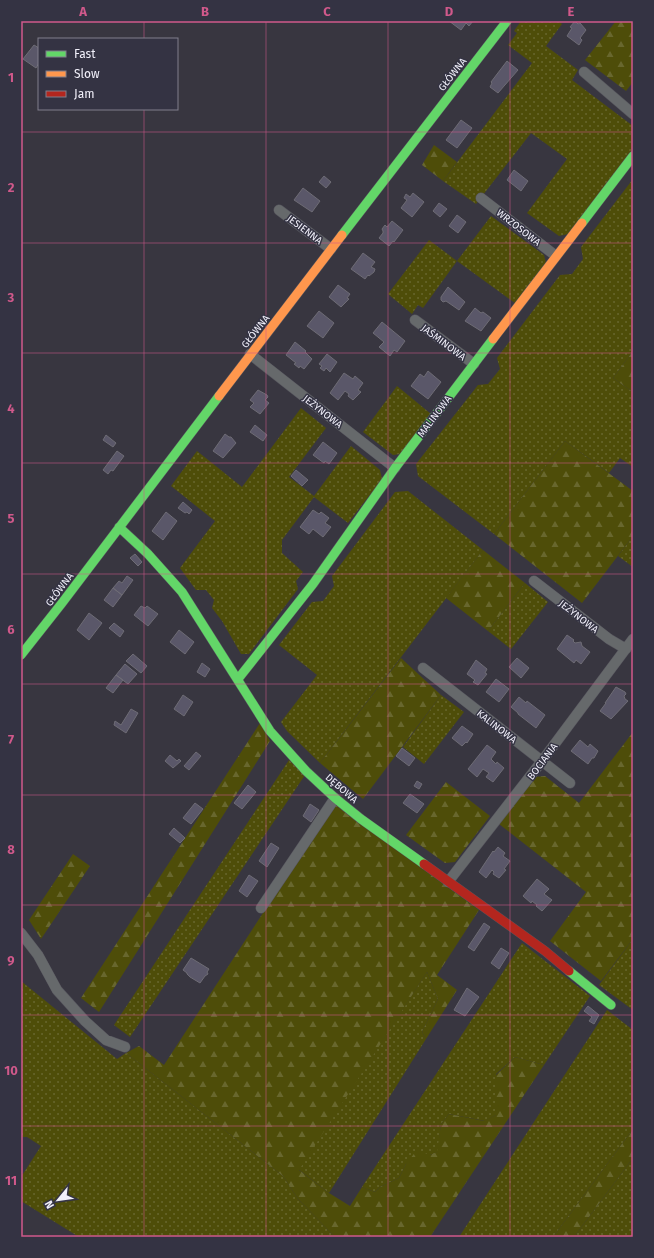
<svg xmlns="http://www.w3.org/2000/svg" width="654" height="1258" viewBox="0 0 654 1258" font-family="'Fira Sans',sans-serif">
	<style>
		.grass { fill: url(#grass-dots) }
		.forest { fill: url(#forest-firs) }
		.building { fill: #5a5769; stroke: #6e6c75 }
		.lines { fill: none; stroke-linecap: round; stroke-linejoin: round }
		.street-casing { stroke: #56555d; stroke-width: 11 }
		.fast-casing { stroke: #56555d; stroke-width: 10 }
		.slow-casing { stroke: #56555d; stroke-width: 10 }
		.jam-casing { stroke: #56555d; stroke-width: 10 }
		.street { stroke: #66696b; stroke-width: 10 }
		.fast { stroke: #63d668; stroke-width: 9 }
		.slow { stroke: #ff974d; stroke-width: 9 }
		.jam { stroke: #b3261e; stroke-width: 9 }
		.grid { fill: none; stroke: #d0598b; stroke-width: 1; stroke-opacity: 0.55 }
		.labels { text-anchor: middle; stroke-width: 3; stroke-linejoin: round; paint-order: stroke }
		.street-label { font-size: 10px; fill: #f1f0fa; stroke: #343343 }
		.neatline { fill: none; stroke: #d0598b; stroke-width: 1.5 }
		.grid-label { font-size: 13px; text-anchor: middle; font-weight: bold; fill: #d0598b }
	</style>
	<defs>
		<pattern id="grass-dots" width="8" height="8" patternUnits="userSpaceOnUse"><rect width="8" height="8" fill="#4e4d09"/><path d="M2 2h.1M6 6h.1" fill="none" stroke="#68672e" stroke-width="1.8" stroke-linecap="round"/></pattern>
		<pattern id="forest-firs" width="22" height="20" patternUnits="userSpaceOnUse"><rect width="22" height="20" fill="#4e4d09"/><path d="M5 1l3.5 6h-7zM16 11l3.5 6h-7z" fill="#68672e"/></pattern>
	</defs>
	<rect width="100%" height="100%" fill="#383640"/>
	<path class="grass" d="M521 21H559L562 24 546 46 578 70 572 80 633 126V149L568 234 559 236 527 213 567 159 531 133 476 204 443 181 532 63 508 45 517 33 514 31Z
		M633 179V351L613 378 633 392V467L620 458 609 473 565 441 494 534 418 476 416 464 478 385 488 384 500 369 497 358 560 275 572 274 583 259 581 247Z
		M491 216 544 255 546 263 515 303 457 261 423 308 418 305 412 314 388 294 429 240 457 261Z
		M397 386 431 414 401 454 393 455 363 432Z
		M301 408 326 428 289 477 314 496 351 446 380 470 382 479 348 523 314 497 282 540V553L303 572 296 581 298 589 249 654H241L222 621 212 608 214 600 206 590H196L180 568 215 521 171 486 197 451 242 487Z
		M408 491 483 550 320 763 287 731 281 722 317 675 279 645 312 602 323 601 334 586 332 576 395 492Z
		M633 536V567L618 556Z
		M525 583 548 602 511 649 488 631Z
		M441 695 464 712 424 764 403 747Z
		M289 760 305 775 130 1037 114 1025Z
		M633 939V1010L599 985Z
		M522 943 590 996 544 1065 515 1057 496 1074V1115L485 1121 449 1114 441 1124 438 1152 406 1164 399 1178 380 1187 375 1192 362 1187Z
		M427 972 438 999 422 1032 426 1039 329 1193 298 1169Z
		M21 981 117 1059 126 1053 283 1176 298 1199 335 1237H79L21 1201V1177L41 1146 27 1137H21Z
		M607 1010 633 1030V1129L553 1237H459Z
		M633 1158V1237H574Z"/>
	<path class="forest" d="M616 21H633V82L626 91 585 60Z
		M434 145 457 162 443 181 422 165Z
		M633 351V392L613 378Z
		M565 441 633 491V536L582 603 494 534Z
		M483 550 525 583 488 631 446 598Z
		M401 658 441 695 363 799 320 763Z
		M260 723 270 741 99 1012 81 998Z
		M633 732V939L601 981 550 941 586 892 499 824 535 777 545 776 579 803Z
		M446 782 490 816 455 862 445 863 406 835Z
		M334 804 479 910 437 975 457 990 426 1039 422 1032 438 999 427 972 299 1170 329 1193 350 1206 362 1187 375 1192 380 1187 399 1178 406 1164 417 1150 430 1155 437 1152 441 1124 449 1114 484 1121 496 1115V1075L515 1057 544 1065 430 1237H335L298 1199 283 1176 126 1053 139 1046 164 1065Z
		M73 854 90 866 41 939 29 920Z
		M633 1129V1158L574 1237H553Z"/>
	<path class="building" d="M449 21H473L469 26 466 23 461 30Z
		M575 21 578 24 580 23 586 30 580 38 582 40 579 45 567 36 572 28 570 27Z
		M34 45 39 48V63L36 68 23 59Z
		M507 61 518 70 498 93 490 87 492 83 491 82Z
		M461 120 472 128 457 148 446 140Z
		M514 170 528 181 521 191 507 180Z
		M324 176 331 182 326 188 319 182Z
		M303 188 320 201 312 212 294 200Z
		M413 193 424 202 412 217 401 208 407 200 404 198 406 194 410 197Z
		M439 203 447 209 440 217 433 211Z
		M457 215 466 222 458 233 449 226Z
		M392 221 403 230 394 242 393 241 389 246 379 238 383 233V231L382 229 385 225 387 227Z
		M363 253 375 262 371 267 375 269 374 272 369 276 368 275 365 279 351 269Z
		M338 285 350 294 347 298 349 299 341 307 329 297Z
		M448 287 465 302 459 310 446 301 443 302 441 300V297Z
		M475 308 481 313 483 312 491 318 481 331 465 321Z
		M319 311 334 323 323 338 307 326Z
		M382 322 405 341 397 352 394 350 390 356 379 347 384 342 373 333Z
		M295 342 306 351 305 352 312 359 304 369 300 366 299 368 294 364 296 363 286 355Z
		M327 354 337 362 330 372 326 368 324 371 320 368 322 366 319 364Z
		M428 371 441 382 428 399 411 386 420 374 424 377Z
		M344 373 353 379 355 376 363 383 358 390 361 392 353 400 348 396 349 394 345 391 338 400 330 393Z
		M258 390 267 395 268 397 265 400 269 403 260 414 250 407 254 403 250 400Z
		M255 425 267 435 263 441 250 432Z
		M225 434 229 437H231L236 443 223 458 213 451Z
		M106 435 116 443 113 447 103 440Z
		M323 442 337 453 329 464 325 461 324 463 313 455Z
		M117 451 124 456 113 471 111 470 108 474 103 470Z
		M296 470 308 480 302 486 291 476Z
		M183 502 192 510 189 514 187 512 185 513 178 508Z
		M313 510 319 514 321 512 329 518 325 523 331 527 323 537 313 529 309 534 300 527Z
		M166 512 177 521 163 540 152 531Z
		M135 554 142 562 138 566 130 558Z
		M127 576 133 580 122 595 113 588 119 581 122 583Z
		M113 588 122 595 113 607 104 600Z
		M141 606 145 608 147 606 158 614 148 626 134 615Z
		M89 613 102 623 89 640 77 630Z
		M114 623 124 631 120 637 109 628Z
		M179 630 194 642 185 654 170 642Z
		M567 635 574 640 573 641 575 643 581 642 582 646 590 652 581 664 576 660 574 663 557 649Z
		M133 654 147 666 141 673 126 661Z
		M517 658 529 668 521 678 509 667Z
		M476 660 487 669 485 673 487 674 478 685 473 682 475 680 467 674Z
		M202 663 210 669 205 677 197 672Z
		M125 664 137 674 128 684 116 675Z
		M116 675 123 680 113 693 106 688Z
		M496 679 509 689 499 702 486 692Z
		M616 687 625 692 626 694 624 696 625 699 628 701 611 719 600 711 606 703H605Z
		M183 695 193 702 184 716 174 709Z
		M519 697 526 703 527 701 545 715 536 728 518 714V713L511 707Z
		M131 709 138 713 126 733 114 725 115 721 121 725Z
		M462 726 473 734 467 743 466 742 462 746 452 738Z
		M580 740 588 747 590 744 598 751 594 758H592L588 764 571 751Z
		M487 745 496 752 491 759 496 764 497 762 504 768 493 782 486 777 489 773 483 769 477 777 468 769Z
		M402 748 415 758 409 766 396 756Z
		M196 752 201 756 189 770 184 766Z
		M170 755 177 761 179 759 181 761 173 768 165 761Z
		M417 781 422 784 419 789 414 786Z
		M248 785 256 792 242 809 234 803Z
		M410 794 424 804 417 813 403 803Z
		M195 803 203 809 191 824 183 818Z
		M310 804 319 810 311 822 303 816Z
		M174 828 185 838 180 843 169 834Z
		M271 843 279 848 267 867 259 861Z
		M498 847 505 853 503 856 510 861 504 869 506 870 499 878 493 874 494 872 492 870 486 878 479 872 493 851 494 852Z
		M249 875 258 881 247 897 239 891Z
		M537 879 549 889 544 894 552 900 542 911 536 906 537 905 532 901 531 903 523 896Z
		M484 923 490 927 474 951 468 947Z
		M501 948 509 953 499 969 491 963Z
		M191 958 209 969 207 972 208 974 205 976 200 983 190 977 187 974V973L183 970Z
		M467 988 479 997 465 1016 454 1010Z
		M588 1006 599 1015 594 1024 589 1021 592 1017 584 1011Z"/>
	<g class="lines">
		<g class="street-casing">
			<path id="street" d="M584 72 633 114
				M481 198 556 256
				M279 210 331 249
				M415 320 474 364
				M250 354 395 468
				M534 581 609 639 626 649
				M423 668 570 783
				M448 882 542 761 633 639
				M261 908 335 798
				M21 933 38 955 57 990 85 1021 106 1040 125 1047"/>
		</g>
		<g class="fast-casing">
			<path id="fast" d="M582 223 633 156
				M342 235 507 21
				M119 527 148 554 182 592 270 731 306 771 335 798 361 819 424 864
				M21 655 62 603 219 396
				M238 679 313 584 395 468 493 339
				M569 971 611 1005"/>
		</g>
		<g class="slow-casing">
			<path id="slow" d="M493 339 582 223
				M219 396 342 235"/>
		</g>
		<g class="jam-casing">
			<path id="jam" d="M424 864 545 951 569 971"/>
		</g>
		<use href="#street" class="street"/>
		<use href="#fast" class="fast"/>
		<use href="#slow" class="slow"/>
		<use href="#jam" class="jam"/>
	</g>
	<path class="grid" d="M144 21V39M266 21V1237M388 21V1237M510 21V1237M144 109V1237M21 132H633M21 243H633M21 353H633M21 463H633M21 574H633M21 684H633M21 795H633M21 905H633M21 1015H633M21 1126H633"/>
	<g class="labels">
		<g class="street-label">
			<text transform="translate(452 74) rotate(-52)" y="4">GŁÓWNA</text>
			<text transform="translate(519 227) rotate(38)" y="4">WRZOSOWA</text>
			<text transform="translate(305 229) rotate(37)" y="4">JESIENNA</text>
			<text transform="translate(255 331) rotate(-52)" y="4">GŁÓWNA</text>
			<text transform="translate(444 342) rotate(37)" y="4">JAŚMINOWA</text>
			<text transform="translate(323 411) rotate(38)" y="4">JEŻYNOWA</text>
			<text transform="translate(434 416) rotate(-53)" y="4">MALINOWA</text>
			<text transform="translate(59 589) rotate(-53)" y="4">GŁÓWNA</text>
			<text transform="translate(579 616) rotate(38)" y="4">JEŻYNOWA</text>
			<text transform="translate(497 726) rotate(38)" y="4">KALINOWA</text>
			<text transform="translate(542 761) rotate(-53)" y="4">BOCIANIA</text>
			<text transform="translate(342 788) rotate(41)" y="4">DĘBOWA</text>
		</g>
	</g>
	<rect width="654" height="1258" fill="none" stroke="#343343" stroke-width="44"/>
	<rect x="38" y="38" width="140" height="72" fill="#343343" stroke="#807f8c"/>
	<rect x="46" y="51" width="20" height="6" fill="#63d668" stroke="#807f8c"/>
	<text x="74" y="58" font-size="12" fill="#f1f0fa">Fast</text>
	<rect x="46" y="71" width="20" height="6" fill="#ff974d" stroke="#807f8c"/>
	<text x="74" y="78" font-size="12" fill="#f1f0fa">Slow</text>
	<rect x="46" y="91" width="20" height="6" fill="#b3261e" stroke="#807f8c"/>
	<text x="74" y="98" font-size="12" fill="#f1f0fa">Jam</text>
	<g transform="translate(58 1200) rotate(241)" stroke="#343343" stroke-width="3" paint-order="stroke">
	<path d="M0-3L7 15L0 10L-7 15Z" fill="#f1f0fa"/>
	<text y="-6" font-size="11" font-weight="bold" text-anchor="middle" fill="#f1f0fa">N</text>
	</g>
	<rect x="22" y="22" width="610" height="1214" class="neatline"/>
	<g class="grid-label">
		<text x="83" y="16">A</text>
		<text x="205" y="16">B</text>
		<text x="327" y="16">C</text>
		<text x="449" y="16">D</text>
		<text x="571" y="16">E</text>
		<text x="11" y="82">1</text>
		<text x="11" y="192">2</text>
		<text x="11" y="302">3</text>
		<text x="11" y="413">4</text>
		<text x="11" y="523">5</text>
		<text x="11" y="634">6</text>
		<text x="11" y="744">7</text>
		<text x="11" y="854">8</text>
		<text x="11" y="965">9</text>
		<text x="11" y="1075">10</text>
		<text x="11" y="1185">11</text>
	</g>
</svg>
